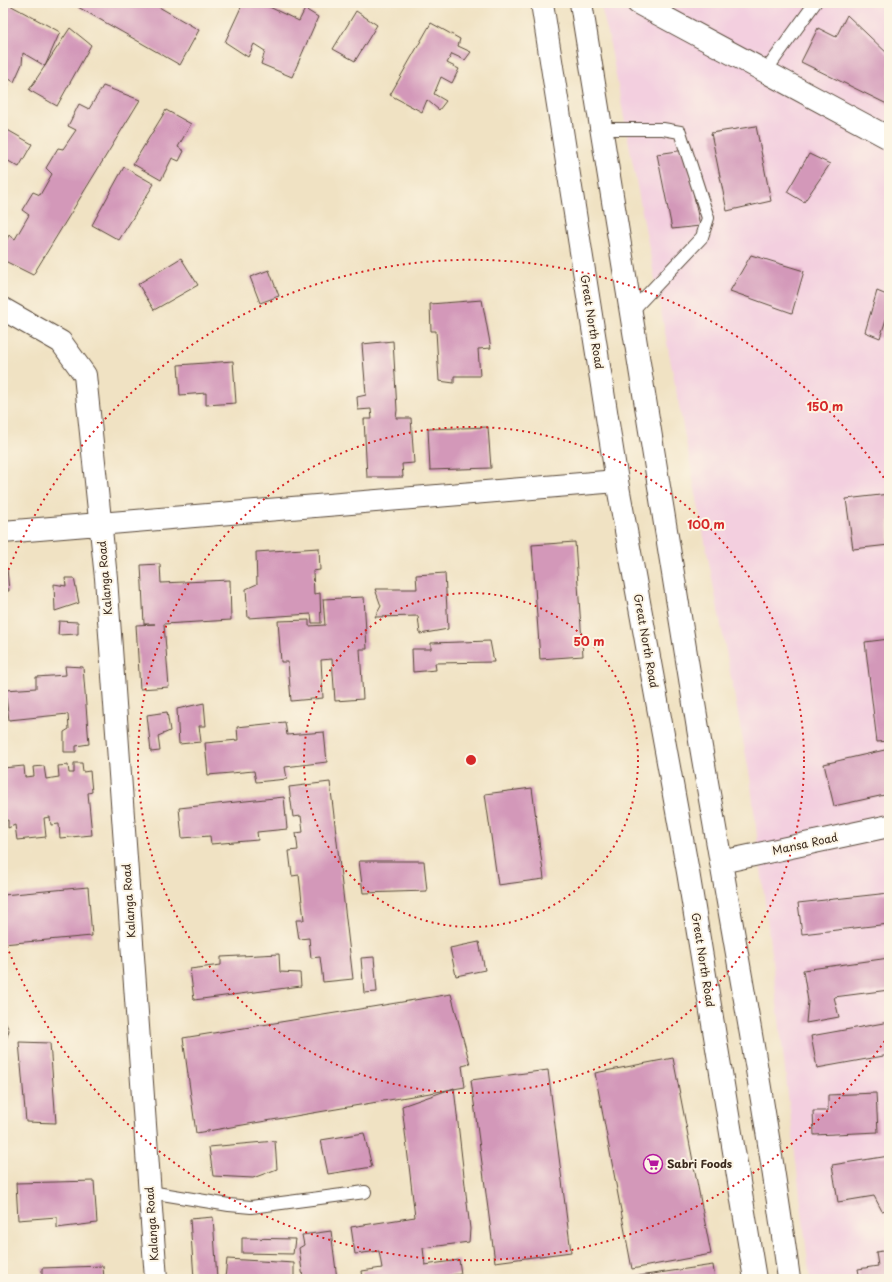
<svg xmlns="http://www.w3.org/2000/svg" width="892" height="1282" viewBox="0 0 892 1282" font-family="'Playpen Sans',sans-serif">
	<style>
		.built { fill: #f3cfdf }
		.building { fill: #d398b9 }
		.lines { fill: none; stroke-linecap: round; stroke-linejoin: round }
		.service-casing { stroke: #564637; stroke-width: 14 }
		.minor-casing { stroke: #564637; stroke-width: 24 }
		.primary-casing { stroke: #564637; stroke-width: 24 }
		.service { stroke: #fff; stroke-width: 12 }
		.minor { stroke: #fff; stroke-width: 22 }
		.primary { stroke: #fff; stroke-width: 22 }
		.ring { fill: none; stroke: #d62828; stroke-width: 2; stroke-dasharray: 2 4 }
		.labels { text-anchor: middle; stroke-width: 4; stroke-linejoin: round; paint-order: stroke }
		.street-label { font-size: 11px; fill: #3b2a1e; stroke: #fcf5e5 }
		.poi-label { font-size: 11px; font-weight: bold; fill: #3b2a1e; stroke: #fcf5e5; text-anchor: start }
		.centre { fill: #d62828; stroke: #fcf5e5; stroke-width: 2 }
		.ring-label { font-size: 12px; text-anchor: middle; font-weight: bold; fill: #d62828; stroke: #fcf5e5; stroke-width: 4; stroke-linejoin: round; paint-order: stroke }
	</style>
	<rect width="100%" height="100%" fill="#fcf5e5"/>
	<filter id="ink" filterUnits="userSpaceOnUse"><feTurbulence type="fractalNoise" baseFrequency=".025" numOctaves="2"/><feDisplacementMap in="SourceGraphic" scale="8" xChannelSelector="R" yChannelSelector="G"/><feConvolveMatrix kernelMatrix="1 2 1 2 8 2 1 2 1" color-interpolation-filters="sRGB"/></filter>
	<filter id="wash" filterUnits="userSpaceOnUse"><feTurbulence type="fractalNoise" baseFrequency=".012" numOctaves="4" result="noise"/><feDisplacementMap in="SourceGraphic" scale="16" xChannelSelector="R" yChannelSelector="G"/><feGaussianBlur stdDeviation="0.9" result="paint"/><feColorMatrix in="noise" values="0 0 0 0 0 0 0 0 0 0 0 0 0 0 0 0 0 1.4 0 .05"/><feComposite in="paint" operator="in"/></filter>
	<g filter="url(#wash)">
		<rect width="100%" height="100%" fill="#f0e2c3"/>
		<path class="built" d="M600 3H889V1279H810L750 777 608 34Z"/>
		<g id="blocks">
			<path class="building" d="M6 3 60 32 45 66 23 53 22 64 14 82 3 75V9Z
				M80 3H152L199 30 180 65 78 7Z
				M243 3H261L299 21 305 9 318 17 292 77 261 64 265 51 254 44 248 57 225 42Z
				M356 11 377 25 355 61 333 49Z
				M847 15 889 55V105L801 62 818 28 836 37Z
				M431 23 460 39 458 46 471 52 465 60 452 54 447 63 459 69 452 83 441 77 434 94 446 101 439 110 427 100 422 112 390 95Z
				M70 28 91 45 57 106 29 90Z
				M3 81 9 84 3 93Z
				M103 86 140 100 33 275 3 260V248L9 235 15 239 29 215 22 210 33 192 40 195 52 174 46 168 58 148 63 149 76 130 68 126 79 104 89 109Z
				M166 110 191 124 178 147 184 151 179 161 172 158 161 180 133 164Z
				M756 126 771 201 727 211 711 133Z
				M4 128 32 144 19 167 3 158Z
				M685 150 700 226 672 229 657 154Z
				M809 154 830 164 804 202 787 192Z
				M124 167 154 184 119 240 92 225Z
				M751 255 804 271 792 313 730 291Z
				M181 258 198 285 154 310 138 284Z
				M269 270 279 296 260 303 250 277Z
				M877 291 889 296V310L880 338 865 332Z
				M482 300 491 348 478 349 480 376H454V383L439 381 436 331H431L430 304Z
				M393 341 397 410 396 418H411L414 463 402 464 403 477H367L364 419H372L371 409 358 410 357 397 366 395 362 344Z
				M233 361 236 403 206 405V393L180 395 178 365Z
				M488 427 491 468 430 470 428 429Z
				M889 494V545L853 549 846 499Z
				M575 542 583 656 540 659 532 545Z
				M319 548 320 570 313 571 314 594 320 593 321 623H312L311 614 248 618 246 589 257 584 256 552Z
				M160 564 161 583 230 580 231 620 164 624 169 687 140 689 136 625 155 624H144L141 565Z
				M3 568H7L9 591H3Z
				M445 573 448 629 420 634 418 616 375 617 381 606 375 589H417L416 575Z
				M65 578H74L79 603 55 611 54 584 66 586Z
				M364 597 367 649H360L363 699 335 701 332 659 321 660 323 698 291 701 288 662H281L278 621 309 620V626L325 625 323 599Z
				M59 621 78 622V634L58 635Z
				M889 639V741L877 742 865 642Z
				M490 641 494 662 435 663 436 670 413 672 412 649H431V643Z
				M65 666 83 667 89 744 76 746V752H64V732L69 729 68 714 9 720 5 690 36 688V677L66 675Z
				M204 703 206 726H199L201 742 179 744 177 709Z
				M167 712 170 731 158 736 160 751 151 752 147 715Z
				M285 722 287 735 324 732 327 762 285 767 287 779 256 782 254 771 208 775 205 743 238 740 237 727Z
				M889 749V794L834 806 824 764Z
				M74 763H82L83 772 90 771 92 792 88 793 92 835 60 838 59 824 51 825 50 817 44 818 46 837 17 840 15 825 8 828V820L3 821V768L24 766 25 777 34 776 33 767 44 766 46 779 59 777 58 766 68 765 69 773H74Z
				M330 782 353 979 323 982 320 957 311 958 309 938 299 939 296 920H304L299 875 292 876 289 851 298 850 296 833 303 832 301 816 293 817 289 787Z
				M532 788 544 879 498 885 485 794Z
				M284 797 287 829 257 832 258 840 211 844 210 836 182 838 179 808Z
				M359 861H424L427 891 363 893Z
				M88 887 92 936 3 944V895Z
				M889 893V924L802 934 798 903Z
				M479 942 485 970 456 976 450 948Z
				M279 954 280 972 300 973 301 986 194 1000 190 969 221 965V957Z
				M374 957 377 992 364 993 361 958Z
				M889 958V990L834 997 839 1017 806 1023 808 1001 803 970Z
				M451 994 470 1064 462 1066 465 1087 196 1133 183 1038Z
				M3 1018 9 1030 3 1050Z
				M889 1022V1055L817 1068 811 1036Z
				M19 1042 50 1043 56 1123 26 1122Z
				M673 1058 711 1254 632 1269 595 1073Z
				M548 1070 571 1252 495 1262 471 1080Z
				M454 1088 470 1229 469 1242 423 1248 425 1265 459 1260 461 1274 428 1279H363L362 1271 382 1268 379 1251 355 1254 351 1227 415 1217 402 1106Z
				M876 1093 878 1132 814 1135 813 1111H828V1095Z
				M364 1133 372 1167 328 1174 321 1140Z
				M275 1141 277 1169 253 1178 213 1176 209 1147Z
				M889 1156V1209L882 1211 874 1196 838 1202 832 1165Z
				M94 1181 97 1223 57 1228V1217L18 1220 16 1183Z
				M213 1217 217 1279H194L190 1219Z
				M331 1231 337 1279H303L299 1248 304 1245 302 1235Z
				M242 1238 295 1239 293 1254 242 1253Z
				M889 1250V1279H860L858 1269 878 1266 876 1252Z
				M227 1259 294 1263V1279H225Z
				M713 1265 715 1279H625V1278Z
				M103 1266 104 1279H42V1268Z"/>
		</g>
	</g>
	<g filter="url(#ink)">
		<use href="#blocks" fill-opacity="0" stroke="#564637" stroke-width="1"/>
		<g class="lines">
			<g class="service-casing">
				<path id="service" d="M765 72 815 3
					M601 129H663L680 132 708 218 702 237 629 314
					M150 1192 229 1205 251 1207 365 1192"/>
			</g>
			<g class="minor-casing">
				<path id="minor" d="M638 3 889 138
					M3 309 61 342 85 375 106 578 156 1279
					M3 532 617 481
					M721 862 889 826"/>
			</g>
			<g class="primary-casing">
				<path id="primary" d="M542 3 617 481 688 872 755 1279
					M581 3C620 251 659 499 701 747 731 924 765 1101 789 1279"/>
			</g>
			<use href="#service" class="service"/>
			<use href="#minor" class="minor"/>
			<use href="#primary" class="primary"/>
		</g>
	</g>
	<g class="ring">
		<circle cx="471" cy="760" r="167"/>
		<circle cx="471" cy="760" r="333"/>
		<path d="M888 1036A500 500 0 0 1 4 939M4 581A500 500 0 0 1 888 484"/>
	</g>
	<defs>
		<g id="supermarket-ring" transform="scale(1)"><circle r="9.5" fill="#fcf5e5" stroke="#b5179e" stroke-width="1.5"/><path d="M-6-5.5h2.5l.6 2H6L4.5 2H-2.5L-4.4-4H-6ZM-1.5 3.2a1.3 1.3 0 1 0 .1 0ZM3 3.2a1.3 1.3 0 1 0 .1 0Z" fill="#b5179e"/></g>
	</defs>
	<g fill-rule="evenodd">
		<use href="#supermarket-ring" x="653" y="1164"/>
	</g>
	<g class="labels">
		<g class="street-label">
			<text transform="translate(592 322) rotate(81)" y="4">Great North Road</text>
			<text transform="translate(105 578) rotate(-95)" y="4">Kalanga Road</text>
			<text transform="translate(646 641) rotate(80)" y="4">Great North Road</text>
			<text transform="translate(805 844) rotate(-12)" y="4">Mansa Road</text>
			<text transform="translate(129 901) rotate(-94)" y="4">Kalanga Road</text>
			<text transform="translate(703 960) rotate(81)" y="4">Great North Road</text>
			<text transform="translate(152 1224) rotate(-94)" y="4">Kalanga Road</text>
		</g>
		<g class="poi-label">
			<text x="667" y="1168">Sabri Foods</text>
		</g>
	</g>
	<circle cx="471" cy="760" r="6" class="centre"/>
	<g class="ring-label">
		<text x="825" y="411">150 m</text>
		<text x="706" y="529">100 m</text>
		<text x="589" y="646">50 m</text>
	</g>
	<rect width="892" height="1282" fill="none" stroke="#fcf5e5" stroke-width="16"/>
</svg>
